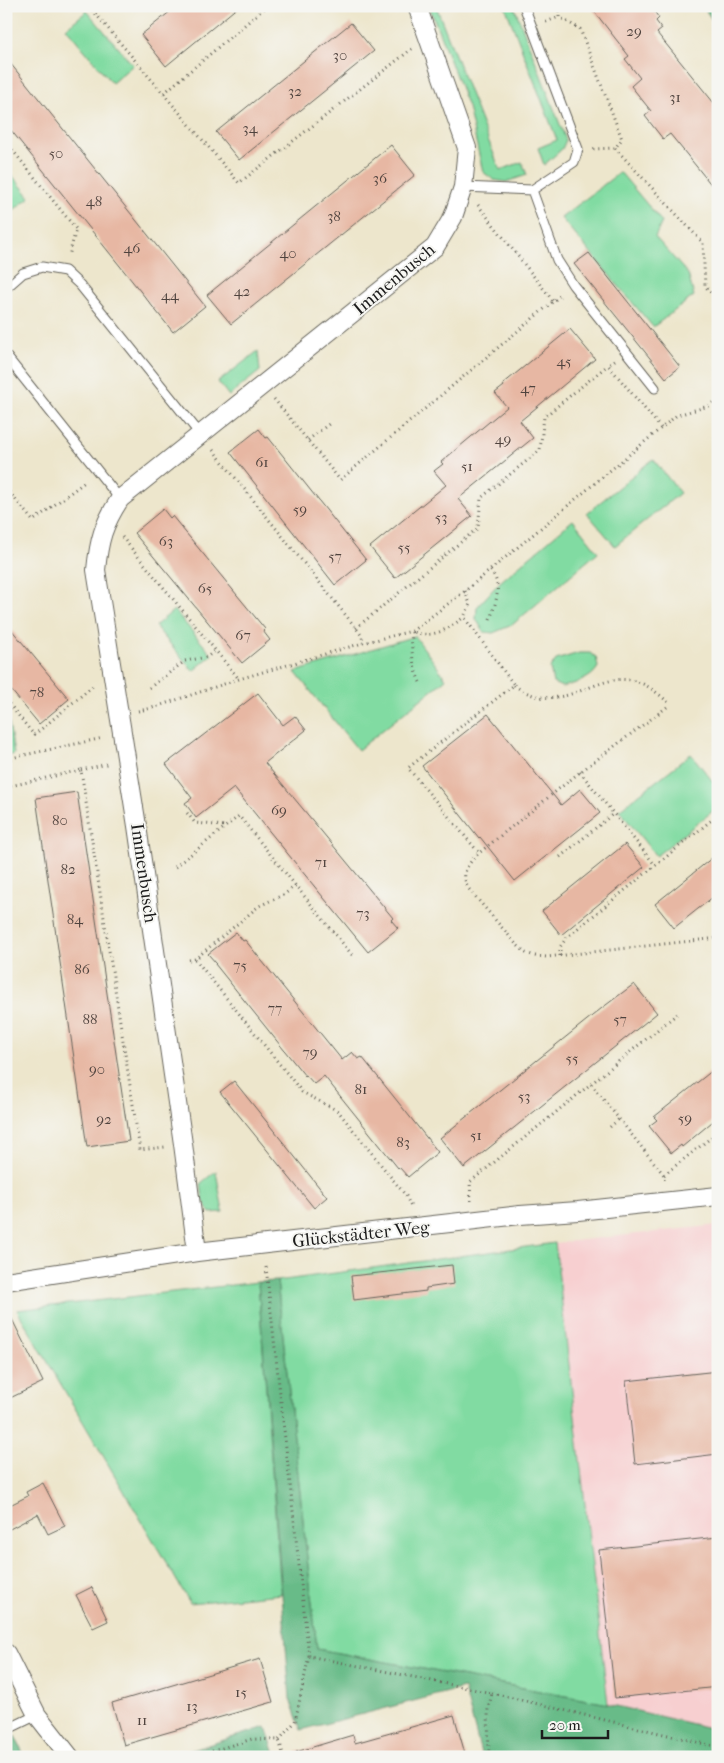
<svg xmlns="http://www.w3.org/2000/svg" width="724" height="1763" viewBox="0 0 724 1763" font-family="'IM FELL French Canon',serif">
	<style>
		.built { fill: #f7cfd0 }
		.green { fill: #81dba2; stroke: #4e7c5f }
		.forest { fill: #68bb88; stroke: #426c52 }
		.building { fill: #e7b7a3 }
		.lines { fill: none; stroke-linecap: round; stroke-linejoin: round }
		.service-casing { stroke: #65635a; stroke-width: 11 }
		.minor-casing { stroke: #65635a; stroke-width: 20 }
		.path { stroke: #65635a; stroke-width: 3; stroke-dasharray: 1 4; stroke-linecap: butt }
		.service { stroke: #fff; stroke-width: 9 }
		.minor { stroke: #fff; stroke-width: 18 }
		.labels { text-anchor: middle; stroke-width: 4; stroke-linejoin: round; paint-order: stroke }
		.number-label { font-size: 15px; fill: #4f433e }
		.street-label { font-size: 18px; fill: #1c1c1c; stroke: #f6f6f2 }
	</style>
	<rect width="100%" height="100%" fill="#f6f6f2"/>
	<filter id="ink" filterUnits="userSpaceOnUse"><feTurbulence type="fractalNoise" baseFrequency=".02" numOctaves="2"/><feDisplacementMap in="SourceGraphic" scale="10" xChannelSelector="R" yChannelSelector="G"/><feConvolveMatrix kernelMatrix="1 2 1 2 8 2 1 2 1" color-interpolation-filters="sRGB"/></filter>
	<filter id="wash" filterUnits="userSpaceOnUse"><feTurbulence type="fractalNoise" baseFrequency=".0096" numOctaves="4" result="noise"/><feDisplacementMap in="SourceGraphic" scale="20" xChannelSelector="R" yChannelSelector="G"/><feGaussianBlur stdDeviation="1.12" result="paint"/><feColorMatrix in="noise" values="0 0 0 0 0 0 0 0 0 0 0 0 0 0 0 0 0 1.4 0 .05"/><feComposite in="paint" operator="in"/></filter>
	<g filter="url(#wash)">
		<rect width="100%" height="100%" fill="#ede6cc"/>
		<path class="built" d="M718 1225V1730L608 1704 555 1243Z"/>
		<path class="green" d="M429 6H436L500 170 522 162 527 175 506 182 494 180 483 172 468 107Z
			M505 6H514L566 140 562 149 544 165 538 148 557 140Z
			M87 11 133 65 112 83 66 28Z
			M6 168 30 197 6 216Z
			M620 172 662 222 655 237 688 274 694 296 653 327 561 218Z
			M258 351 260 371 229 396 218 382Z
			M653 459 680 493 615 546 587 513Z
			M573 520 598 552 512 625 493 633 484 632 476 619 477 607 500 582Z
			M174 610 212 655 193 671 155 626Z
			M415 636 446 679 358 750 295 672Z
			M579 653H590L596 657 598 667C592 679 574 684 562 687L553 683 550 668 556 660Z
			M6 714 8 717 14 754 6 756Z
			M691 754 718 788V807L656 856 619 810Z
			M216 1171 223 1212 210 1213 203 1200 201 1183Z
			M555 1243 608 1704 317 1649 277 1281Z
			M258 1282 281 1594 190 1603 17 1310Z"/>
		<path class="forest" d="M703 6H718V29Z
			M277 1281 317 1649 608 1704 718 1730V1757H482L464 1688 301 1730 290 1699 258 1282Z
			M266 1727 276 1757H169Z
			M15 1736 25 1757H6V1740Z"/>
		<g id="blocks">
			<path class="building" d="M177 6H239L166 66 141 35Z
				M590 6H650L659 18 656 21 662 29 657 33 718 108V193L670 134 663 139 645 116 651 111 631 86 640 78 625 59 629 56Z
				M351 23 374 51 239 160 216 132Z
				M6 58 205 306 173 332 6 124Z
				M391 145 415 175 231 324 207 295Z
				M589 253 680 367 666 378 574 264Z
				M570 329 595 359 520 421 533 438 458 499 472 516 395 578 370 547 446 485 434 471 443 464 441 462 507 407 495 393 504 386 503 384Z
				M259 429 266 438 268 437 366 560 335 585 230 452Z
				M163 509 170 518 172 516 265 629 263 631 270 640 242 663 134 533Z
				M6 623 69 699 39 724 6 684Z
				M258 693 283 725 295 716 306 730 265 763 393 918 391 920 398 928 368 952 234 788 196 818 185 803 192 798 166 764Z
				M488 714 561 805 580 789 600 813 515 881 480 837 479 838 422 766Z
				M77 792 129 1141 87 1147 36 798Z
				M625 844 644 867 561 935 542 911Z
				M718 853V893L674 928 655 904Z
				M236 932 243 941 245 940 342 1060 352 1052 358 1059 362 1057 438 1152 408 1177 399 1167 398 1168 324 1076 314 1084 306 1075 305 1076 215 964 216 963 208 954Z
				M634 984 657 1013 464 1168 440 1138 602 1008Z
				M718 1066V1117L682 1147 681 1145 671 1153 649 1126 657 1120 654 1117Z
				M234 1081 327 1197 314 1208 220 1092Z
				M452 1265 454 1284 426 1288V1291L354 1300 351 1276Z
				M6 1307 43 1382 6 1400Z
				M718 1371V1454L635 1464 626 1381Z
				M43 1483 65 1526 48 1534 38 1514 6 1531V1507L28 1496 26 1492Z
				M718 1537V1687L615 1698 599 1550Z
				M92 1587 108 1621 93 1628 76 1595Z
				M260 1659 273 1702 124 1745 112 1703Z
				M454 1715 466 1757H296V1752L353 1735 355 1743Z"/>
		</g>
	</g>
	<g filter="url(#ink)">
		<use href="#blocks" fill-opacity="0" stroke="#65635a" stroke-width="1"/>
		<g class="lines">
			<g class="service-casing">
				<path id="service" d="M463 187 532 190 574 162 578 149 524 6
					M532 190 557 260 573 285 655 388
					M6 288 23 273 42 267 65 271 80 285 200 434
					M6 356 120 499
					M6 1730 37 1715"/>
			</g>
			<g class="minor-casing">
				<path id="minor" d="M197 1252 183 1144 137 826 96 570C99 540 103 525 120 499L435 247 453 217 463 187 467 148 417 6
					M6 1281 197 1252 520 1215 578 1211 718 1196
					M6 1653 37 1715 70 1757"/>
			</g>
			<path class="path" d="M89 6 239 183 413 48
				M559 6V17L580 29 622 139 615 148 592 149
				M546 22 559 17
				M164 93 267 6
				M6 142 76 229 69 256
				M615 148 703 243 705 286 718 301
				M478 205 553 301
				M615 360 608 365 661 428
				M274 399 340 480 562 294
				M308 440 329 424
				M213 450 356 628 362 636 363 643
				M6 488 33 521 86 481
				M6 500 12 495
				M122 537 239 679
				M465 591 470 604 464 617 514 685 408 768 479 853
				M490 619C496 603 503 584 490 570
				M356 628 478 528 481 498 540 450 544 417 608 365
				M420 682C412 665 411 650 412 631 431 640 449 629 464 617
				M514 685C562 720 594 670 635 681 649 685 660 695 670 704
				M149 688 185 661 207 657 215 651
				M6 700 34 735 94 685
				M667 707 580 772 479 853C468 864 460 873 468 888L516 944 526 953 535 956 547 957 718 938
				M138 711 152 708 239 679 363 643 412 631 465 591 677 415 709 406 718 398
				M6 759 103 738
				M81 770 107 764
				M580 772 655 865
				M6 787 81 770 140 1150 165 1147
				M187 813 195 823 226 826
				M560 857 613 814
				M175 867 239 816 353 956
				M717 907H718
				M560 956V947L567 937 718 815
				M195 959 302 1092 338 1111 406 1196 411 1207
				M189 960 195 959 259 906 285 894 296 885
				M591 1084 664 1175
				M610 1127 619 1119
				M664 1180V1175L718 1132
				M471 1201 470 1182 677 1014
				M6 1237 9 1257
				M266 1267 309 1656 492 1693 488 1710 489 1757
				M492 1693 718 1747
				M279 1740 295 1722 309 1656
				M193 1757 252 1739 279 1740 284 1757"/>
			<use href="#service" class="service"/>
			<use href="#minor" class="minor"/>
		</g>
	</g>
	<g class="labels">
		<g class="number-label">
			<text x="634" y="36">29</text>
			<text x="340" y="60">30</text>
			<text x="295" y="96">32</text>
			<text x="675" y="102">31</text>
			<text x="250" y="133">34</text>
			<text x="56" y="158">50</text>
			<text x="380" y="183">36</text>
			<text x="94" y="206">48</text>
			<text x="334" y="221">38</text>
			<text x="132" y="253">46</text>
			<text x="288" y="258">40</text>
			<text x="242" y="296">42</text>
			<text x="170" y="300">44</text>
			<text x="564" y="366">45</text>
			<text x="528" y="393">47</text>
			<text x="503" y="444">49</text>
			<text x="262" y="467">61</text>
			<text x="467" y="471">51</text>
			<text x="300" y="514">59</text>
			<text x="441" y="522">53</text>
			<text x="166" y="546">63</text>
			<text x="404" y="552">55</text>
			<text x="335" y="561">57</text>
			<text x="205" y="593">65</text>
			<text x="243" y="640">67</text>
			<text x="37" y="697">78</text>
			<text x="279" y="815">69</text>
			<text x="60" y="825">80</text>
			<text x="321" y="867">71</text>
			<text x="68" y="874">82</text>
			<text x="363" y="918">73</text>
			<text x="75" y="924">84</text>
			<text x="240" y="970">75</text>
			<text x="82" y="974">86</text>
			<text x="275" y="1013">77</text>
			<text x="90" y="1024">88</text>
			<text x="620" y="1024">57</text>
			<text x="310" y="1057">79</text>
			<text x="572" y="1063">55</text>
			<text x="97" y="1074">90</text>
			<text x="361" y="1094">81</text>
			<text x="524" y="1101">53</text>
			<text x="685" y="1123">59</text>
			<text x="104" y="1124">92</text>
			<text x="476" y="1140">51</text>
			<text x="403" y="1147">83</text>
			<text x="241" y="1697">15</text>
			<text x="192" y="1711">13</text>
			<text x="142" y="1725">11</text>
		</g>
		<g class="street-label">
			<text transform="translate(394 279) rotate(-40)" y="6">Immenbusch</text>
			<text transform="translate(144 873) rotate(82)" y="6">Immenbusch</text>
			<text transform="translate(361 1234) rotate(-6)" y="6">Glückstädter Weg</text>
		</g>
	</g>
	<rect width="724" height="1763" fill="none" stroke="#f6f6f2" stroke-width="25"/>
	<path d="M542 1730v8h66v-8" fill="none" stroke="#1c1c1c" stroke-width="2.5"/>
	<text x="549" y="1730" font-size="15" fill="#1c1c1c" stroke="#f6f6f2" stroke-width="4" paint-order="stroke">20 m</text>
</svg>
